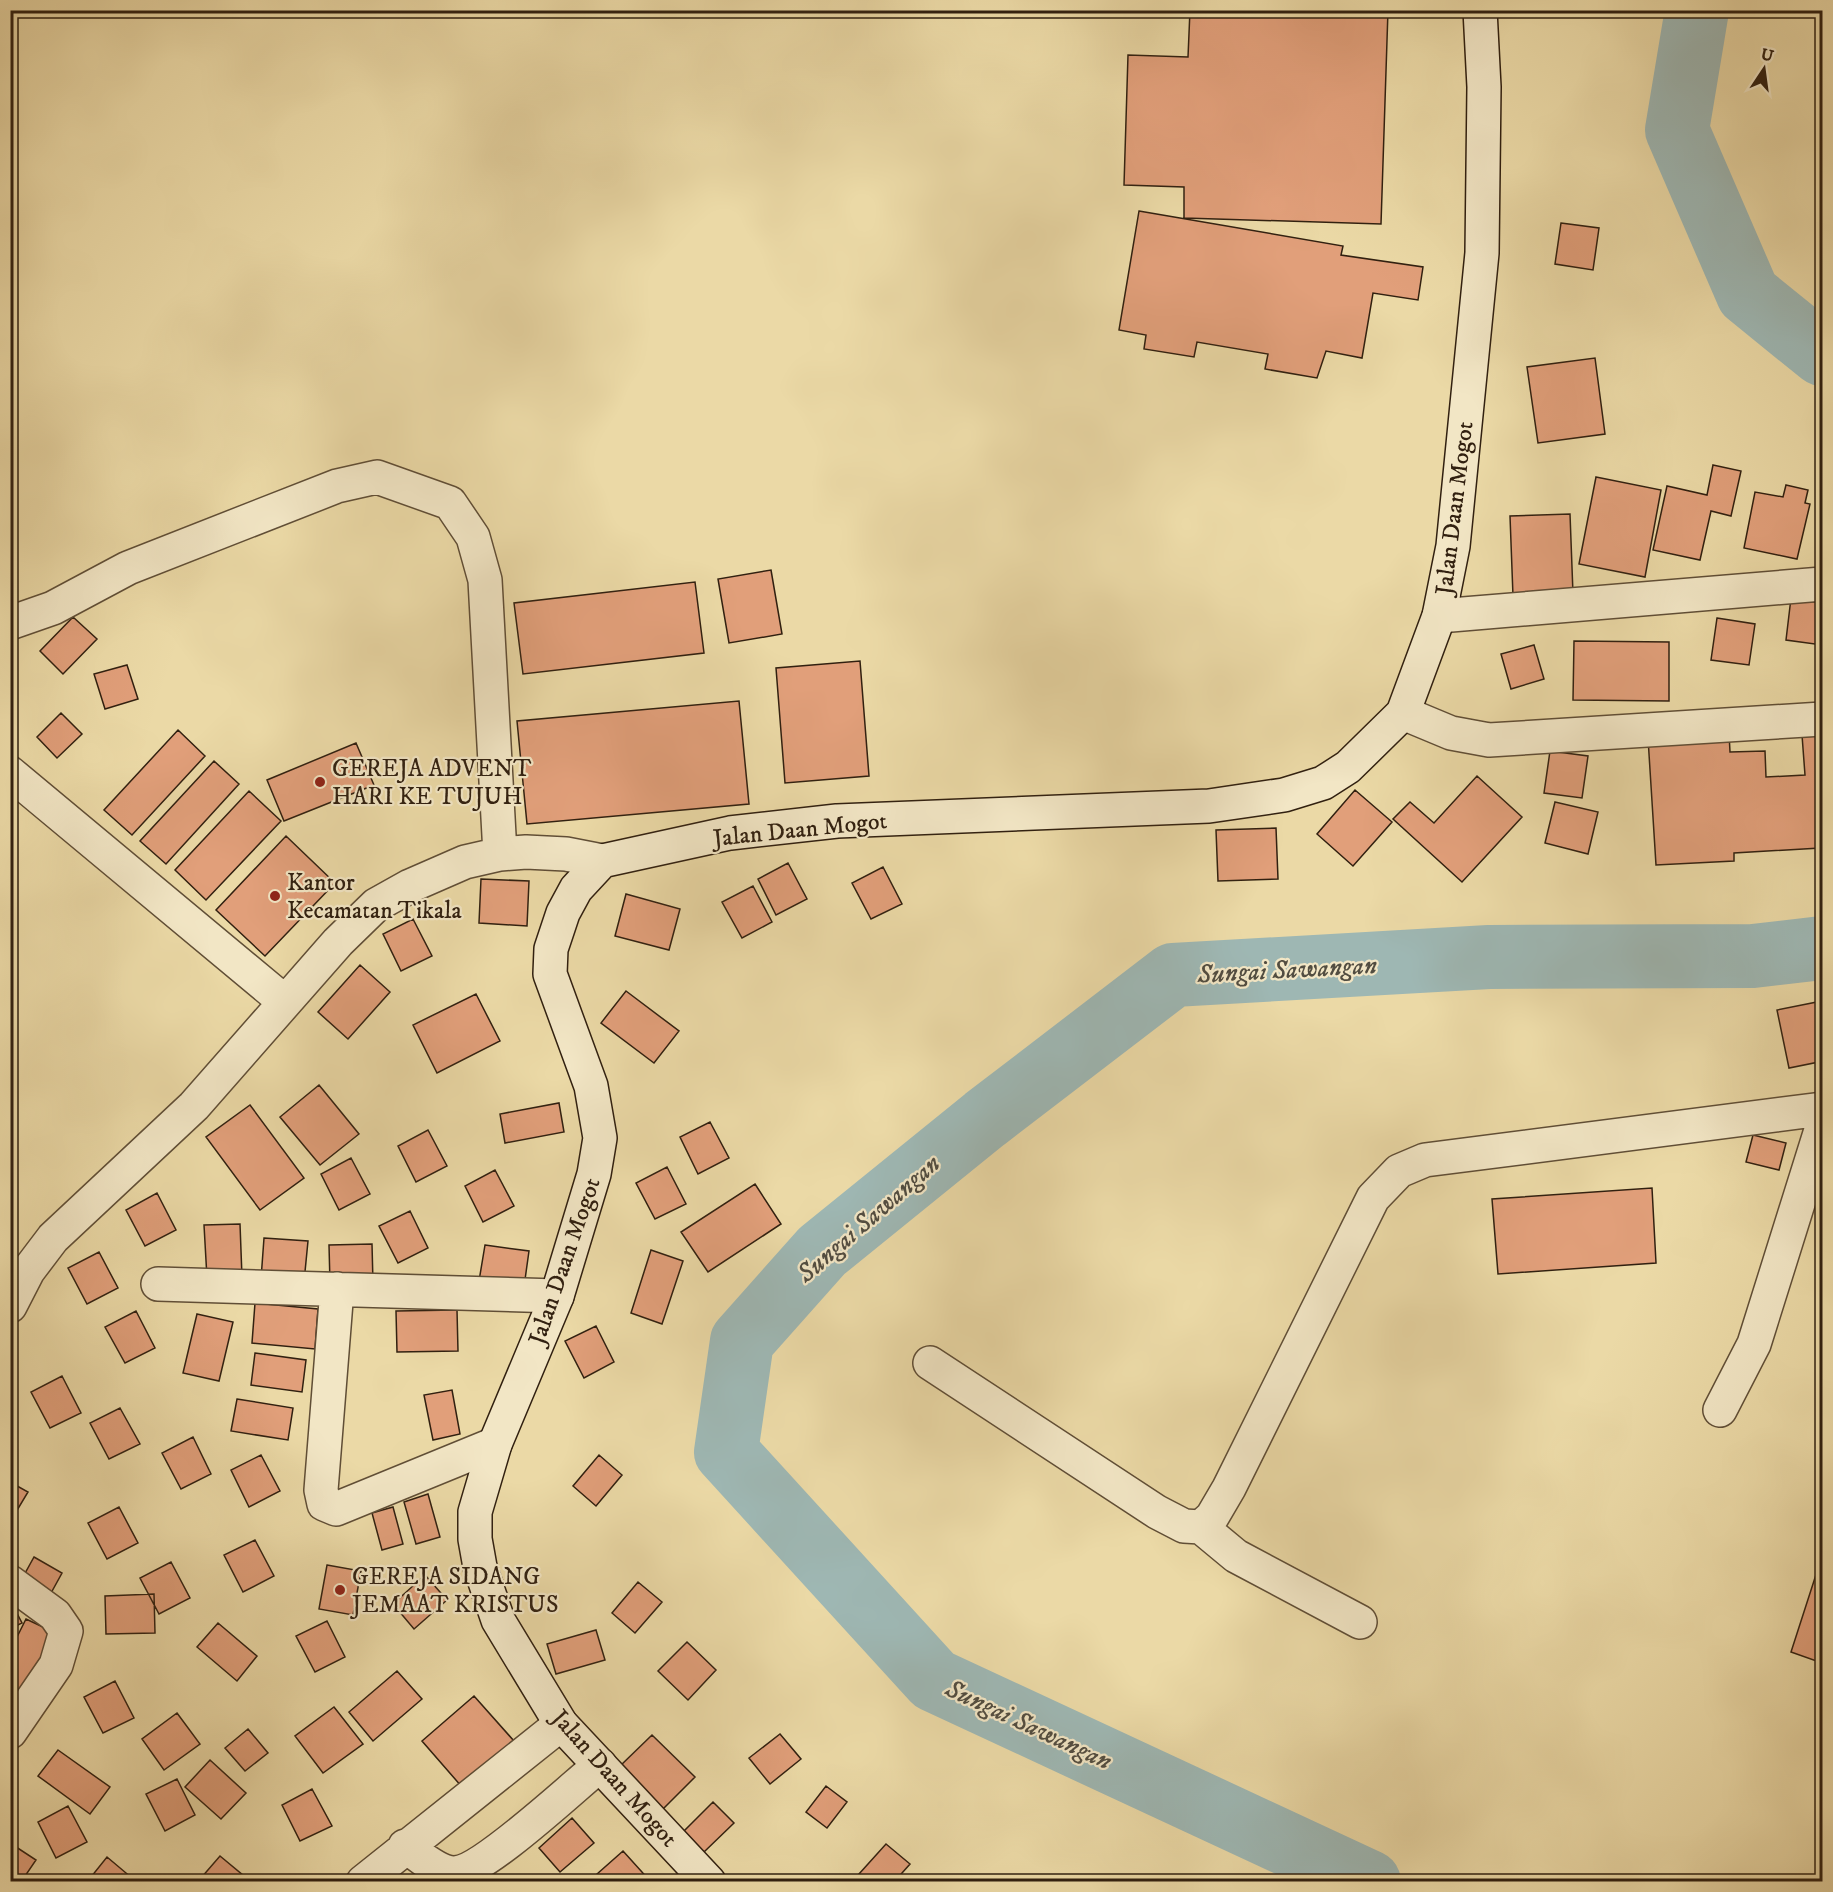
<svg xmlns="http://www.w3.org/2000/svg" width="1833" height="1892" viewBox="0 0 1833 1892" font-family="'IM FELL DW Pica',serif">
	<style>
		.lines { fill: none; stroke-linecap: round; stroke-linejoin: round }
		.river { stroke: #9eb7b3; stroke-width: 64 }
		.building { fill: #e19f7a; stroke: #312010; stroke-width: 1.5 }
		.street-casing { stroke: #604e36; stroke-width: 36 }
		.secondary-casing { stroke: #312010; stroke-width: 36 }
		.street { stroke: #f2e6c5; stroke-width: 33 }
		.secondary { stroke: #f2e6c5; stroke-width: 33 }
		.poi-dot { fill: #8f2418; stroke: #f2e6c5; stroke-width: 2 }
		.labels { text-anchor: middle; stroke-width: 4.5; stroke-linejoin: round; paint-order: stroke }
		.street-label { font-size: 24px; fill: #312010; stroke: #f2e6c5 }
		.poi-label { font-size: 24px; fill: #312010; stroke: #f2e6c5; text-anchor: start }
		.water-label { font-size: 26px; font-style: italic; fill: #524d41; stroke: #f2e6c5 }
	</style>
	<rect width="100%" height="100%" fill="#ebd9a6"/>
	<filter id="stains"><feTurbulence type="fractalNoise" baseFrequency=".00333" numOctaves="4"/><feColorMatrix values="0 0 0 0 .2 0 0 0 0 .09 0 0 0 0 .02 0 0 0 .5 -.17"/></filter>
	<radialGradient id="worn" r=".72"><stop offset=".6" stop-color="#630" stop-opacity="0"/><stop offset="1" stop-color="#630" stop-opacity=".3"/></radialGradient>
	<g class="lines">
		<path class="river" d="M1697 10 1677 130 1748 294 1822 354
			M1369 1882 934 1680 726 1452 742 1341 822 1251 985 1119 1173 975 1489 957 1753 956 1822 948"/>
	</g>
	<path class="building" d="M1190 10H1388L1381 224 1184 218V187L1124 185 1128 55 1188 57Z
		M1139 211 1343 246 1341 255 1423 267 1418 300 1373 293 1362 358 1326 351 1317 378 1265 369 1268 354 1197 342 1194 357 1144 349 1146 335 1119 330Z
		M1561 223 1599 228 1593 270 1555 264Z
		M1595 358 1605 434 1538 443 1527 367Z
		M1713 465 1741 471 1731 516 1711 511 1700 560 1653 550 1667 486 1707 495Z
		M1596 477 1661 490 1645 577 1579 564Z
		M1786 485 1808 490 1805 503 1810 504 1797 559 1744 548 1755 492 1783 497Z
		M1570 514 1573 594 1513 596 1510 516Z
		M771 570 782 634 729 643 718 579Z
		M695 582 704 653 523 674 514 603Z
		M1791 598 1822 603V645L1786 640Z
		M73 617 97 639 63 674 40 651Z
		M1717 618 1755 624 1749 665 1711 660Z
		M1574 641 1669 642V701L1573 700Z
		M1534 645 1544 679 1511 689 1501 654Z
		M860 661 869 776 785 783 776 668Z
		M127 665 138 699 105 709 94 674Z
		M739 701 749 804 527 824 517 721Z
		M61 713 82 734 57 758 37 737Z
		M178 730 205 756 132 835 104 810Z
		M1729 733 1730 752 1765 751 1766 777 1805 775 1802 735 1822 734V821L1818 822 1820 848 1734 853V861L1656 865 1648 738Z
		M356 743 374 785 284 821 267 780Z
		M1550 751 1588 756 1582 798 1544 793Z
		M214 761 239 784 166 864 140 841Z
		M1477 776 1522 817 1462 882 1393 819 1410 802 1434 823Z
		M1355 790 1392 822 1353 866 1317 834Z
		M249 791 281 821 206 900 175 870Z
		M1555 802 1598 812 1588 854 1545 843Z
		M1276 828 1278 879 1218 881 1216 830Z
		M286 836 335 883 265 956 216 910Z
		M788 863 807 899 776 915 758 879Z
		M883 867 902 904 871 919 852 883Z
		M481 879 529 881 527 926 479 923Z
		M753 886 772 922 742 938 722 902Z
		M626 894 680 909 669 950 615 936Z
		M413 919 432 956 401 971 383 934Z
		M360 965 390 992 348 1039 318 1012Z
		M626 991 679 1031 654 1063 601 1023Z
		M476 994 500 1041 437 1073 413 1025Z
		M1822 1001V1079L1819 1062 1789 1068 1777 1010Z
		M319 1085 359 1134 320 1165 280 1117Z
		M559 1103 564 1132 505 1143 500 1114Z
		M250 1105 304 1178 260 1210 206 1137Z
		M710 1122 729 1158 698 1174 680 1137Z
		M428 1130 447 1166 416 1182 398 1146Z
		M1753 1135 1786 1143 1779 1170 1746 1162Z
		M351 1158 370 1194 339 1210 321 1174Z
		M667 1167 686 1204 655 1219 636 1183Z
		M495 1170 514 1206 483 1222 465 1186Z
		M755 1184 781 1224 708 1272 681 1232Z
		M1652 1188 1656 1263 1498 1274 1492 1199Z
		M157 1193 176 1230 145 1246 126 1210Z
		M410 1211 428 1248 398 1263 379 1226Z
		M240 1224 242 1277 207 1278 204 1225Z
		M264 1238 308 1241 304 1282 261 1279Z
		M372 1244 373 1283H330L329 1245Z
		M485 1245 529 1251 523 1294 478 1287Z
		M651 1250 683 1261 662 1324 631 1313Z
		M99 1252 118 1288 87 1304 68 1268Z
		M255 1303 318 1309 315 1349 252 1343Z
		M457 1310 458 1351 397 1352 396 1311Z
		M136 1311 155 1348 125 1363 105 1327Z
		M197 1314 233 1322 219 1381 183 1373Z
		M596 1326 614 1362 584 1378 565 1341Z
		M255 1353 306 1360 302 1392 251 1385Z
		M62 1376 81 1413 50 1428 31 1392Z
		M452 1390 460 1434 433 1440 424 1395Z
		M237 1399 293 1408 288 1440 231 1431Z
		M120 1408 140 1444 109 1459 90 1423Z
		M193 1437 211 1474 181 1489 162 1453Z
		M261 1455 280 1491 249 1507 231 1470Z
		M599 1455 622 1475 596 1506 573 1486Z
		M10 1482 28 1492 10 1522Z
		M428 1494 440 1537 416 1544 404 1502Z
		M119 1507 138 1543 107 1559 88 1523Z
		M393 1507 403 1544 382 1550 372 1513Z
		M255 1540 274 1576 243 1592 224 1555Z
		M1822 1556V1663L1791 1652Z
		M34 1557 62 1573 51 1593 23 1577Z
		M171 1562 190 1598 159 1614 140 1578Z
		M327 1565 361 1571 353 1615 319 1609Z
		M425 1575 447 1600 414 1629 393 1604Z
		M638 1582 662 1602 635 1633 612 1613Z
		M154 1594 155 1633 106 1634 105 1596Z
		M10 1600 22 1623 10 1629Z
		M26 1619 60 1635 30 1698 10 1689V1651Z
		M327 1621 345 1657 315 1672 296 1636Z
		M218 1623 257 1656 237 1681 197 1647Z
		M596 1630 605 1660 556 1674 547 1644Z
		M687 1642 716 1670 688 1700 658 1671Z
		M397 1671 422 1699 373 1741 349 1712Z
		M115 1681 134 1718 103 1733 84 1697Z
		M474 1696 514 1741 462 1787 422 1741Z
		M334 1707 363 1744 323 1773 295 1736Z
		M177 1713 200 1744 164 1770 142 1739Z
		M248 1729 268 1753 245 1771 225 1748Z
		M780 1734 801 1759 770 1784 749 1758Z
		M652 1735 695 1777 662 1810 619 1767Z
		M58 1750 110 1787 90 1814 38 1776Z
		M210 1760 246 1793 221 1819 185 1787Z
		M177 1779 195 1815 165 1831 146 1794Z
		M826 1786 847 1802 827 1828 806 1812Z
		M312 1789 332 1826 300 1841 282 1805Z
		M713 1802 734 1823 704 1852 683 1832Z
		M68 1806 87 1842 56 1858 38 1822Z
		M572 1818 594 1843 560 1872 539 1848Z
		M10 1843 36 1860 21 1882H10Z
		M886 1844 910 1864 894 1882H868L859 1874Z
		M623 1851 651 1882H588Z
		M220 1856 244 1876 240 1882H205L201 1878Z
		M107 1857 132 1878 129 1882H87Z"/>
	<g class="lines">
		<g class="street-casing">
			<path id="street" d="M1439 616 1822 584
				M10 623 53 608 128 568 337 486 377 477 450 503 473 537 485 580 500 854
				M1403 713 1451 733 1489 740 1822 719
				M10 773 285 1002
				M158 1284 557 1296
				M337 1289 321 1490 324 1504 336 1509 495 1444
				M10 1306 28 1271 53 1238 194 1106 338 942 376 905 410 886 465 862 500 854 526 852 566 854 602 861
				M930 1363 1157 1512 1184 1526 1201 1527 1212 1517 1229 1488 1373 1198 1399 1171 1425 1160 1822 1109
				M1720 1410 1754 1344 1822 1127
				M1201 1527 1236 1556 1360 1622
				M10 1582 55 1615 66 1631 56 1665 10 1732
				M405 1846C419 1855 436 1872 453 1873 481 1874 574 1786 600 1765
				M363 1882 561 1724"/>
		</g>
		<g class="secondary-casing">
			<path id="secondary" d="M709 1882 561 1724 498 1620 480 1567 475 1539V1512L495 1444 557 1296 594 1174 600 1138 591 1086 550 974 551 949 563 913 576 889 602 861 730 833 837 821 1209 806 1284 795 1323 783 1348 767 1403 713 1439 616 1453 546 1482 253 1484 87 1480 10"/>
		</g>
		<use href="#street" class="street"/>
		<use href="#secondary" class="secondary"/>
	</g>
	<g class="poi-dot">
		<circle cx="320" cy="782" r="6"/>
		<circle cx="275" cy="896" r="6"/>
		<circle cx="340" cy="1590" r="6"/>
	</g>
	<g class="labels">
		<g class="street-label">
			<text transform="translate(1454 508) rotate(-83)" y="8">Jalan Daan Mogot</text>
			<text transform="translate(800 829) rotate(-6)" y="8">Jalan Daan Mogot</text>
			<text transform="translate(564 1261) rotate(-71)" y="8">Jalan Daan Mogot</text>
			<text transform="translate(615 1778) rotate(48)" y="8">Jalan Daan Mogot</text>
		</g>
		<g class="poi-label">
			<text x="332" y="776">GEREJA ADVENT<tspan x="332" dy="28">HARI KE TUJUH</tspan></text>
			<text x="287" y="890">Kantor<tspan x="287" dy="28">Kecamatan Tikala</tspan></text>
			<text x="352" y="1584">GEREJA SIDANG<tspan x="352" dy="28">JEMAAT KRISTUS</tspan></text>
		</g>
		<g class="water-label">
			<text transform="translate(1287 969) rotate(-3)" y="9">Sungai Sawangan</text>
			<text transform="translate(868 1218) rotate(-41)" y="9">Sungai Sawangan</text>
			<text transform="translate(1029 1724) rotate(25)" y="9">Sungai Sawangan</text>
		</g>
	</g>
	<rect width="1833" height="1892" fill="none" stroke="#ebd9a6" stroke-width="36"/>
	<rect x="12" y="12" width="1809" height="1868" fill="none" stroke="#312010" stroke-width="3"/>
	<rect x="18" y="18" width="1797" height="1856" fill="none" stroke="#312010" stroke-width="1.5"/>
	<g transform="translate(1764 69) rotate(13)" stroke="#f2e6c5" stroke-width="4.5" paint-order="stroke">
	<path d="M0-4.5L10 22L0 15L-10 22Z" fill="#312010"/>
	<text y="-9" font-size="16" font-weight="bold" text-anchor="middle" fill="#312010">U</text>
	</g>
	<rect width="100%" height="100%" filter="url(#stains)"/>
	<rect width="100%" height="100%" fill="url(#worn)"/>
</svg>
